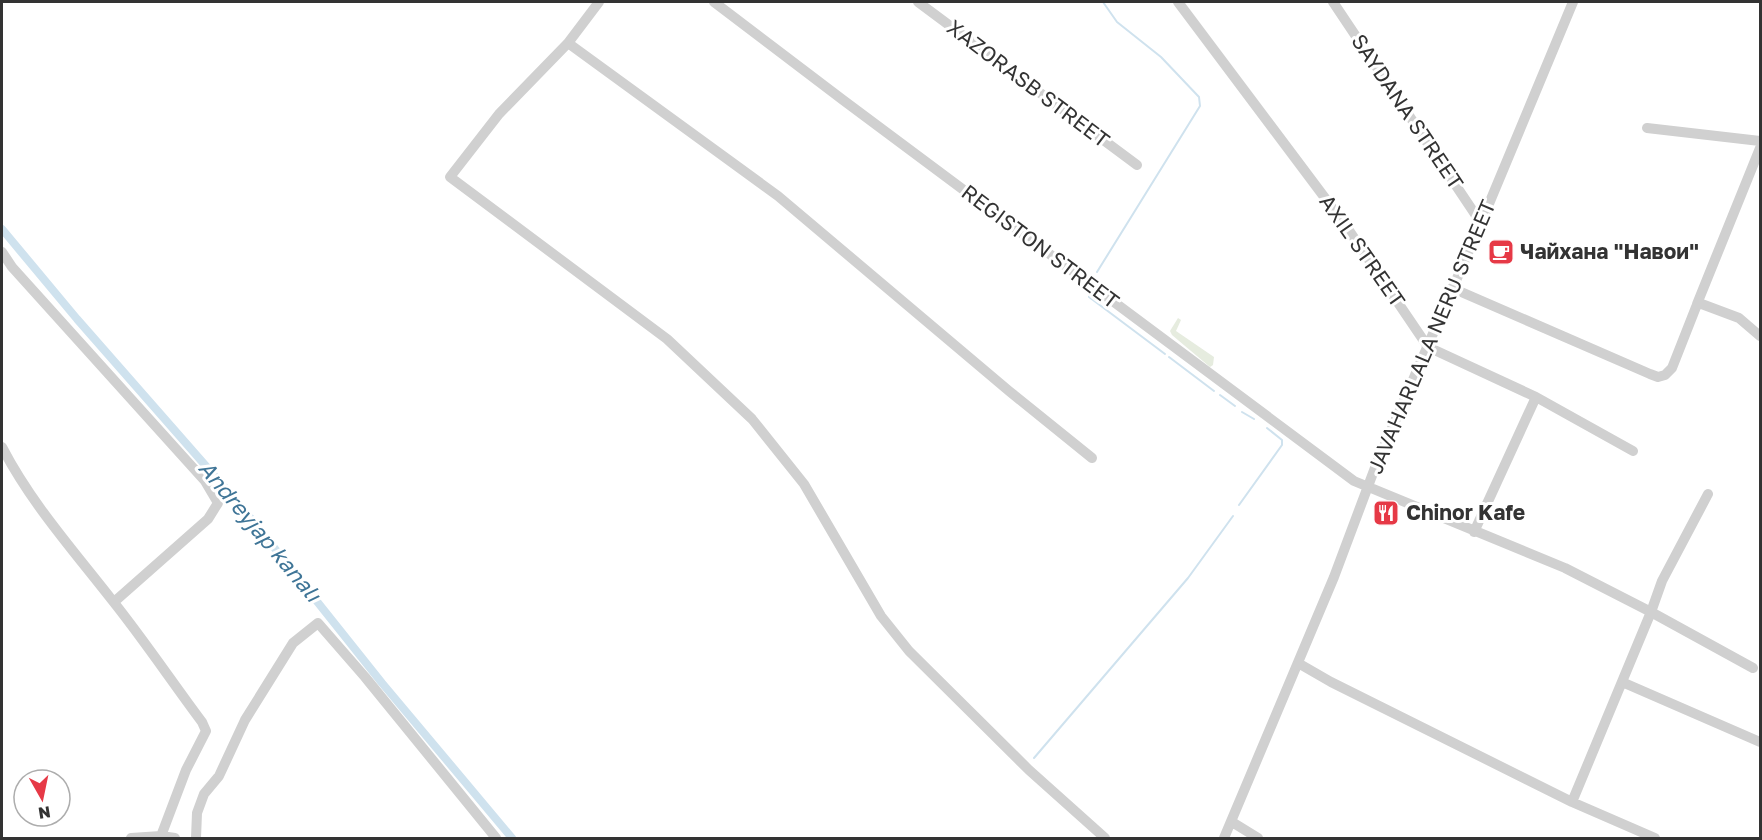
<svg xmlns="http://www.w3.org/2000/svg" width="1762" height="840" viewBox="0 0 1762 840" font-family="'Golos Text',sans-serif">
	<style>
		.green { fill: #e6ecdf }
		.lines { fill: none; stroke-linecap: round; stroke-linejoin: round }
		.stream { stroke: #cfe2ee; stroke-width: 2 }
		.canal { stroke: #cfe2ee; stroke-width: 8 }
		.minor { stroke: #d0d0d0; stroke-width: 10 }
		.labels { text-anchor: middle; stroke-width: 6; stroke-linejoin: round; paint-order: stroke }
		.street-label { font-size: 21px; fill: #333; stroke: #fff }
		.poi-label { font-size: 21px; font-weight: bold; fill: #333; stroke: #fff; text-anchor: start }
		.water-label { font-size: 22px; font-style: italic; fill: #3f7597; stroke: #fff }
	</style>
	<rect width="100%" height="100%" fill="#fff"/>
	<path class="green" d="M1178 318 1181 320 1176 331 1214 357 1213 365 1210 367 1172 335 1170 331Z"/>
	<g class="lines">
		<path class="stream" d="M1097 272 1200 106 1199 97 1161 57 1117 22 1103 2
			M1089 290V297L1165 354
			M1169 357 1214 391
			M1220 395 1235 406
			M1242 412 1254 419
			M1239 505 1282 445V440L1267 428
			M1034 758 1188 578 1233 516"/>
		<path class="canal" d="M2 229 77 319 241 506 382 683 512 838"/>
		<path class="minor" d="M599 2 568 43 499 114 450 177 667 339 752 419 804 484 881 616 909 651 1029 770 1105 838
			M714 2 843 100 1354 481 1565 568 1651 612 1753 668
			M918 2 1137 165
			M1178 2 1346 226 1428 347 1536 397 1633 451
			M1333 2 1481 223
			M568 43 778 196 1009 391 1092 458
			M1647 128 1760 141
			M2 252 12 267 205 481 218 503 208 519 114 602
			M1452 288 1650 374 1658 377 1665 375 1672 368 1696 307 1699 303 1739 318 1760 336
			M1697 304 1760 148
			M2 447C31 503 73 550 112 600 144 640 172 682 202 722L206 731 186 770 161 836 131 838
			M1474 532 1536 397
			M1298 663 1331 682 1572 802 1655 838
			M1622 682 1760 742
			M1572 802 1651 612 1662 581 1708 494
			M1232 822 1258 838
			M161 836 175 838
			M196 838 197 813 204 794 219 776 245 720 293 643 318 623 365 677 496 838
			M1224 838 1334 577 1376 465 1481 223 1573 2"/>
	</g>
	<defs>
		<g id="cafe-square" transform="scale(1.35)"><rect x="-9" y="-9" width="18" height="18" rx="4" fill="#e63946" stroke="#fff"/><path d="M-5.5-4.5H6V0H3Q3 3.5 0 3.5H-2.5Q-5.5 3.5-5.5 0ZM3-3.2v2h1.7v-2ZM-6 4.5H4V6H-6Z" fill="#fff"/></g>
		<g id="restaurant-square" transform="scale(1.35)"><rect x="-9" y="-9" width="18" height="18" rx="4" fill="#e63946" stroke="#fff"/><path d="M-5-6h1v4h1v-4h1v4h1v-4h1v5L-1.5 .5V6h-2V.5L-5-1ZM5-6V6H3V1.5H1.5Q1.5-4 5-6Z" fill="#fff"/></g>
	</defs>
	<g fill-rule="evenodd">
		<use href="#cafe-square" x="1501" y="252"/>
		<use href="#restaurant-square" x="1386" y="513"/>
	</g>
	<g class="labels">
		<g class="street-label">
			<text transform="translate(1028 84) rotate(37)" y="7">XAZORASB STREET</text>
			<text transform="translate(1407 112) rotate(56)" y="7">SAYDANA STREET</text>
			<text transform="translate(1040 247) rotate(37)" y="7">REGISTON STREET</text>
			<text transform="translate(1362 251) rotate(55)" y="7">AXIL STREET</text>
			<text transform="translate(1432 337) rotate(-67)" y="7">JAVAHARLALA NERU STREET</text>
		</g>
		<g class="poi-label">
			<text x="1520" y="259">Чайхана "Навои"</text>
			<text x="1406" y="520">Chinor Kafe</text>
		</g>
		<g class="water-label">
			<text transform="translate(260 531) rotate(50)" y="8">Andreyjap kanalı</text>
		</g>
	</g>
	<rect width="1762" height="840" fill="none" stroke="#333333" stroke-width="6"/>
	<g transform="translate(42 798) rotate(171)"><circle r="28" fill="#ffffff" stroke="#adadad" stroke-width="1.5"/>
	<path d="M0-4.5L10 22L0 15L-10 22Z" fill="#e63946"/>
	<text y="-9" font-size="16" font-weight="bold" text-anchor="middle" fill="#333333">N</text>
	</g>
</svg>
